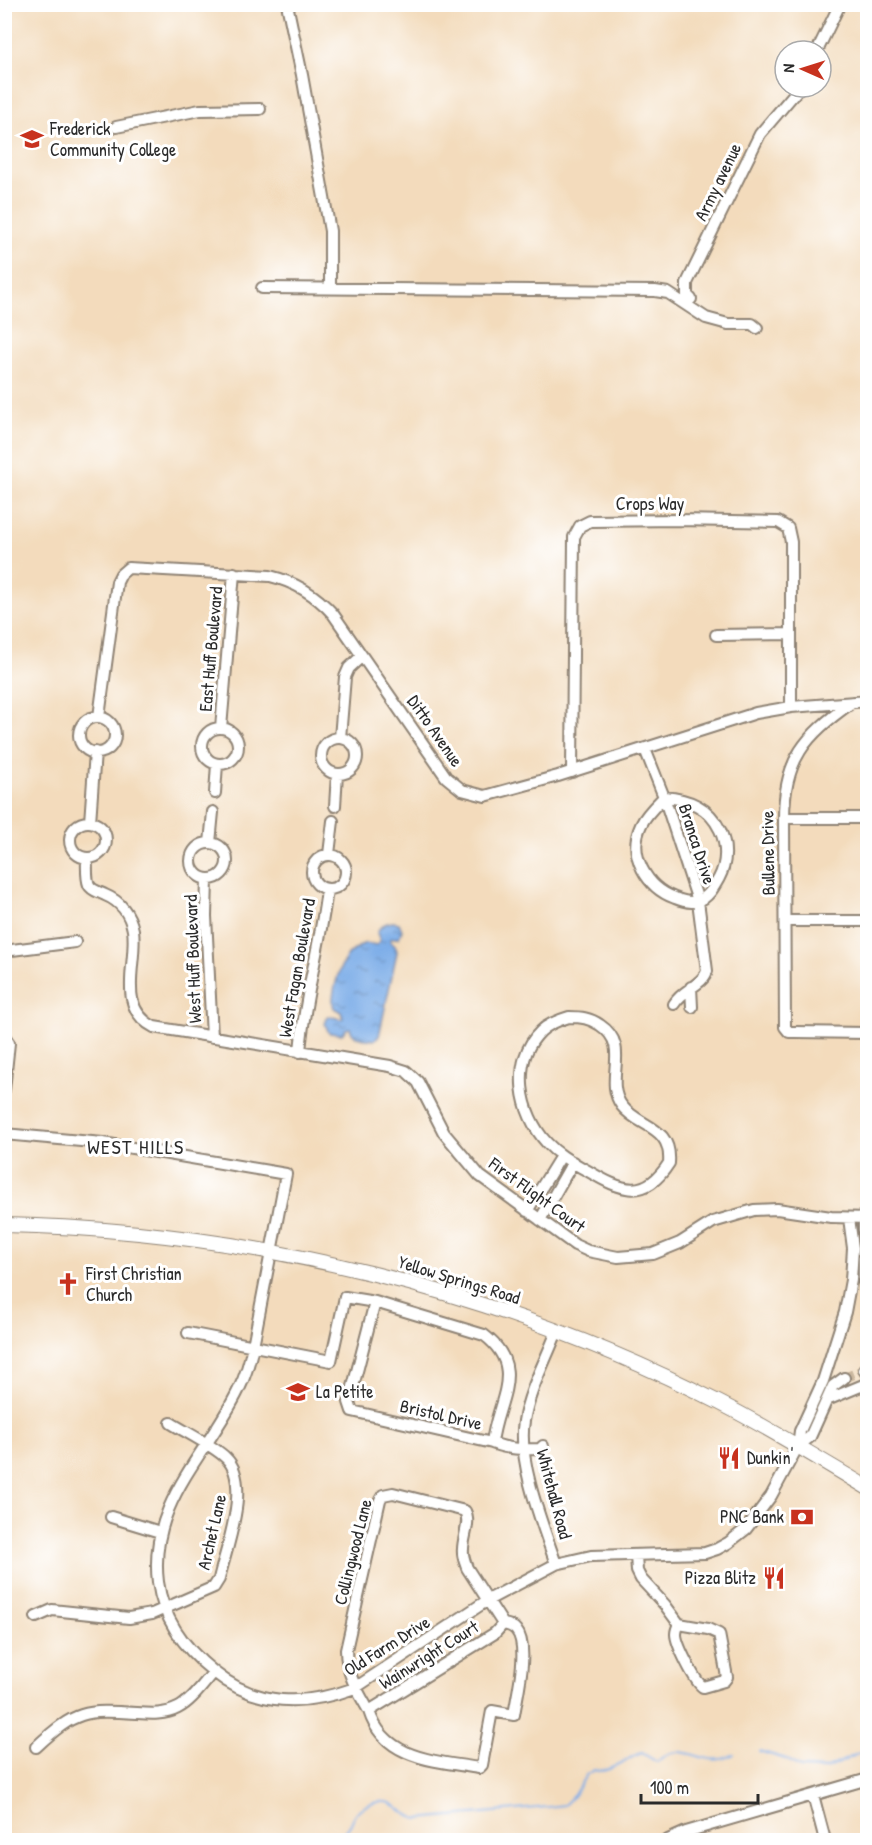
<svg xmlns="http://www.w3.org/2000/svg" width="872" height="1845" viewBox="0 0 872 1845" font-family="'Patrick Hand',sans-serif">
	<style>
		.water { fill: url(#water-ripples); stroke: #546c8a; stroke-width: 1.5 }
		.lines { fill: none; stroke-linecap: round; stroke-linejoin: round }
		.stream { stroke: #7dade8; stroke-width: 2 }
		.minor-tunnel { stroke: #cbb89f; stroke-width: 10; stroke-dasharray: 10 5; stroke-linecap: butt }
		.minor-casing { stroke: #8f8374; stroke-width: 14 }
		.major-casing { stroke: #8f8374; stroke-width: 16 }
		.minor { stroke: #fff; stroke-width: 10 }
		.major { stroke: #fff; stroke-width: 14 }
		.labels { text-anchor: middle; stroke-width: 6; stroke-linejoin: round; paint-order: stroke }
		.poi-label { font-size: 18px; fill: #2b2b2b; stroke: #fff; text-anchor: start }
		.street-label { font-size: 18px; fill: #2b2b2b; stroke: #fff }
		.neighbourhood-label { font-size: 20px; letter-spacing: 1.5px; fill: #2b2b2b; stroke: #fff }
	</style>
	<defs>
		<pattern id="water-ripples" width="26" height="14" patternUnits="userSpaceOnUse" patternTransform="scale(1.5)"><rect width="26" height="14" fill="#7dade8"/><path d="M2 4q2-2 4 0t4 0M15 11q2-2 4 0t4 0" fill="none" stroke="#678dbc"/></pattern>
	</defs>
	<rect width="100%" height="100%" fill="#fff"/>
	<filter id="ink" filterUnits="userSpaceOnUse"><feTurbulence type="fractalNoise" baseFrequency=".0167" numOctaves="2"/><feDisplacementMap in="SourceGraphic" scale="12" xChannelSelector="R" yChannelSelector="G"/><feConvolveMatrix kernelMatrix="1 2 1 2 8 2 1 2 1" color-interpolation-filters="sRGB"/></filter>
	<filter id="wash" filterUnits="userSpaceOnUse"><feTurbulence type="fractalNoise" baseFrequency=".008" numOctaves="4" result="noise"/><feDisplacementMap in="SourceGraphic" scale="24" xChannelSelector="R" yChannelSelector="G"/><feGaussianBlur stdDeviation="1.35" result="paint"/><feColorMatrix in="noise" values="0 0 0 0 0 0 0 0 0 0 0 0 0 0 0 0 0 1.4 0 .05"/><feComposite in="paint" operator="in"/></filter>
	<g filter="url(#wash)">
		<rect width="100%" height="100%" fill="#f3dbbc"/>
		<path class="water" d="M393 922 399 923 402 930 399 938H392L390 941 396 947 397 952 379 1036 374 1040C363 1038 353 1040 350 1028L346 1029 342 1034 329 1033 325 1024 328 1016 341 1019 343 1018 341 1012 334 1008C330 998 339 967 346 958 351 951 358 947 365 943L377 945 380 940 377 933C380 926 385 922 393 922Z"/>
		<g class="lines">
			<path class="stream" d="M759 1751 786 1759 801 1768 826 1769 868 1749
				M334 1840C338 1836 344 1833 348 1828 352 1824 352 1819 355 1815 361 1804 383 1798 394 1805 403 1810 407 1817 418 1819L548 1807 564 1805 574 1795 586 1775 594 1770C609 1775 627 1757 642 1753L657 1762C684 1735 704 1773 734 1754"/>
		</g>
	</g>
	<g filter="url(#ink)">
		<g class="lines">
			<path class="minor-tunnel" d="M844 1378 864 1370"/>
			<g class="minor-casing">
				<path id="minor" d="M287 4 302 75 330 231V288
					M817 51 840 4
					M116 127 200 110 260 109
					M262 288 655 291 668 293 706 318 728 324H752L757 328
					M691 299 687 295V283L760 134 800 87
					M716 635 791 634
					M851 703C805 736 784 759 784 818L785 1027 789 1032H795L868 1033
					M99 717 117 582 121 574 128 568 270 576C295 582 316 595 333 614L446 777 462 790 485 796 558 776 756 713 791 707 868 701
					M79 735a18 18 0 1 1 36 0a18 18 0 1 1-36 0Z
					M221 728 234 573
					M202 746a18 18 0 1 1 36 0a18 18 0 1 1-36 0Z
					M340 738 345 677 349 668 362 656
					M321 756a18 18 0 1 1 36 0a18 18 0 1 1-36 0Z
					M645 749 664 797 698 901 707 971C703 985 683 989 674 1004
					M572 772 574 537 580 526 590 521 679 520 778 522 788 528 791 542V707
					M215 793 217 764
					M664 797C689 799 709 807 720 830 727 845 727 863 719 878 714 887 708 898 698 901 691 903 682 901 675 898 647 888 627 855 641 825 646 814 656 805 664 797Z
					M335 806 337 774
					M784 818H868
					M90 822 95 752
					M70 840a18 18 0 1 1 36 0a18 18 0 1 1-36 0Z
					M210 843 213 812
					M191 861a18 18 0 1 1 36 0a18 18 0 1 1-36 0Z
					M329 854 333 821
					M312 872a17 17 0 1 1 34 0a17 17 0 1 1-34 0Z
					M87 858C87 866 86 878 89 885 92 891 100 892 105 895 120 901 130 914 133 930 138 963 115 1007 154 1027L390 1066 406 1071 418 1082 444 1133 480 1176 575 1245 588 1251 618 1257 653 1254 680 1243 713 1222 754 1210 777 1209 831 1217 868 1218
					M207 879 206 916 212 1037
					M785 921H868
					M4 951 75 942
					M691 987 692 1007
					M569 1017C581 1017 590 1018 600 1025 633 1047 602 1079 622 1106 639 1128 672 1125 669 1163 645 1201 622 1191 588 1171 574 1163 559 1156 547 1143 520 1114 510 1061 541 1031 548 1024 559 1020 569 1017Z
					M4 1036 9 1043 4 1090
					M300 1052C304 997 321 944 327 889
					M4 1134 103 1143 286 1174 253 1346C250 1360 246 1375 239 1389 208 1454 148 1503 158 1582 163 1619 185 1649 214 1672 257 1707 305 1706 355 1688L488 1600 556 1564 591 1556 705 1553 717 1549 728 1543 746 1529 771 1496 798 1446 800 1431 823 1381 845 1312 851 1280 853 1248 849 1218
					M527 1211 561 1156
					M864 1218V1279L868 1308
					M540 1220 573 1162
					M375 1302 349 1402 352 1411 492 1443
					M188 1333 331 1361 345 1297 375 1302 484 1335C528 1368 496 1402 492 1443 507 1449 524 1450 540 1449L543 1446
					M864 1370 868 1365
					M827 1400 868 1383
					M798 1446 810 1437 833 1386 844 1378
					M111 1517 160 1532
					M636 1555 637 1571 641 1579 665 1605 679 1624 708 1629 719 1634 727 1677 724 1681 703 1687C695 1682 676 1644 676 1634 676 1632 678 1626 679 1624
					M556 1564C543 1526 517 1461 524 1421 529 1390 546 1360 557 1331
					M36 1617 52 1610 129 1618 152 1614 214 1587 219 1579C226 1548 252 1483 226 1458 214 1446 187 1433 171 1423
					M503 1624C508 1625 513 1626 516 1630 530 1646 517 1695 514 1715L492 1711 482 1765 479 1768C437 1761 384 1760 369 1711L495 1633Z
					M369 1711C358 1692 346 1673 346 1650L380 1500 383 1495 393 1493 465 1511C471 1522 463 1537 463 1549 462 1556 465 1562 467 1568L503 1624
					M36 1747C76 1710 84 1710 137 1713 151 1714 165 1715 178 1708 192 1701 203 1684 214 1672
					M813 1795 825 1840
					M668 1840 686 1832 868 1779"/>
			</g>
			<g class="major-casing">
				<path id="major" d="M4 1225C253 1230 499 1290 720 1403 771 1429 819 1459 868 1488"/>
			</g>
			<use href="#minor" class="minor"/>
			<use href="#major" class="major"/>
		</g>
	</g>
	<defs>
		<g id="university-bare" transform="scale(1.8)"><path d="M0-5L7-2L0 1L-7-2ZM-4 1L0 2.5L4 1V4Q0 6-4 4Z" fill="#c8321e" stroke="#fff" stroke-width="2.5" paint-order="stroke"/></g>
		<g id="church-bare" transform="scale(1.8)"><path d="M-1.2-6h2.4v3.5h3.3v2.4h-3.3V6h-2.4V-.1h-3.3v-2.4h3.3Z" fill="#c8321e" stroke="#fff" stroke-width="2.5" paint-order="stroke"/></g>
		<g id="school-bare" transform="scale(1.8)"><path d="M0-5L7-2L0 1L-7-2ZM-4 1L0 2.5L4 1V4Q0 6-4 4Z" fill="#c8321e" stroke="#fff" stroke-width="2.5" paint-order="stroke"/></g>
		<g id="restaurant-bare" transform="scale(1.8)"><path d="M-5-6h1v4h1v-4h1v4h1v-4h1v5L-1.5 .5V6h-2V.5L-5-1ZM5-6V6H3V1.5H1.5Q1.5-4 5-6Z" fill="#c8321e" stroke="#fff" stroke-width="2.5" paint-order="stroke"/></g>
		<g id="bank-bare" transform="scale(1.8)"><path d="M-6-4H6V4H-6ZM0-2.3a2.3 2.3 0 1 0 0 4.6a2.3 2.3 0 1 0 0-4.6Z" fill="#c8321e" stroke="#fff" stroke-width="2.5" paint-order="stroke"/></g>
	</defs>
	<g fill-rule="evenodd">
		<use href="#university-bare" x="32" y="139"/>
		<use href="#church-bare" x="68" y="1284"/>
		<use href="#school-bare" x="298" y="1392"/>
		<use href="#restaurant-bare" x="729" y="1458"/>
		<use href="#bank-bare" x="802" y="1517"/>
		<use href="#restaurant-bare" x="774" y="1578"/>
	</g>
	<g class="labels">
		<g class="poi-label">
			<text x="50" y="135">Frederick<tspan x="50" dy="21">Community College</tspan></text>
			<text x="86" y="1280">First Christian<tspan x="86" dy="21">Church</tspan></text>
			<text x="316" y="1398">La Petite</text>
			<text x="747" y="1464">Dunkin'</text>
			<text x="784" y="1523" text-anchor="end">PNC Bank</text>
			<text x="756" y="1584" text-anchor="end">Pizza Blitz</text>
		</g>
		<g class="street-label">
			<text transform="translate(718 182) rotate(-64)" y="6">Army avenue</text>
			<text x="650" y="510">Crops Way</text>
			<text transform="translate(211 649) rotate(-85)" y="6">East Huff Boulevard</text>
			<text transform="translate(435 731) rotate(55)" y="6">Ditto Avenue</text>
			<text transform="translate(697 844) rotate(72)" y="6">Branca Drive</text>
			<text transform="translate(768 853) rotate(-91)" y="6">Bullene Drive</text>
			<text transform="translate(193 959) rotate(-92)" y="6">West Huff Boulevard</text>
			<text transform="translate(297 968) rotate(-80)" y="6">West Fagan Boulevard</text>
			<text transform="translate(537 1195) rotate(36)" y="6">First Flight Court</text>
			<text transform="translate(459 1280) rotate(17)" y="6">Yellow Springs Road</text>
			<text transform="translate(441 1415) rotate(13)" y="6">Bristol Drive</text>
			<text transform="translate(554 1494) rotate(75)" y="6">Whitehall Road</text>
			<text transform="translate(212 1532) rotate(-77)" y="6">Archet Lane</text>
			<text transform="translate(353 1552) rotate(-76)" y="6">Collingwood Lane</text>
			<text transform="translate(387 1646) rotate(-32)" y="6">Old Farm Drive</text>
			<text transform="translate(429 1655) rotate(-32)" y="6">Wainwright Court</text>
		</g>
		<g class="neighbourhood-label">
			<text x="136" y="1154">WEST HILLS</text>
		</g>
	</g>
	<rect width="872" height="1845" fill="none" stroke="#fff" stroke-width="24"/>
	<g transform="translate(803 69) rotate(273)"><circle r="28" fill="#ffffff" stroke="#aaaaaa" stroke-width="1.5"/>
	<path d="M0-4.5L10 22L0 15L-10 22Z" fill="#c8321e"/>
	<text y="-9" font-size="16" font-weight="bold" text-anchor="middle" fill="#2b2b2b">N</text>
	</g>
	<path d="M641 1794v9h117v-9" fill="none" stroke="#2b2b2b" stroke-width="3"/>
	<text x="650" y="1794" font-size="18" fill="#2b2b2b" stroke="#ffffff" stroke-width="4.5" paint-order="stroke">100 m</text>
</svg>
